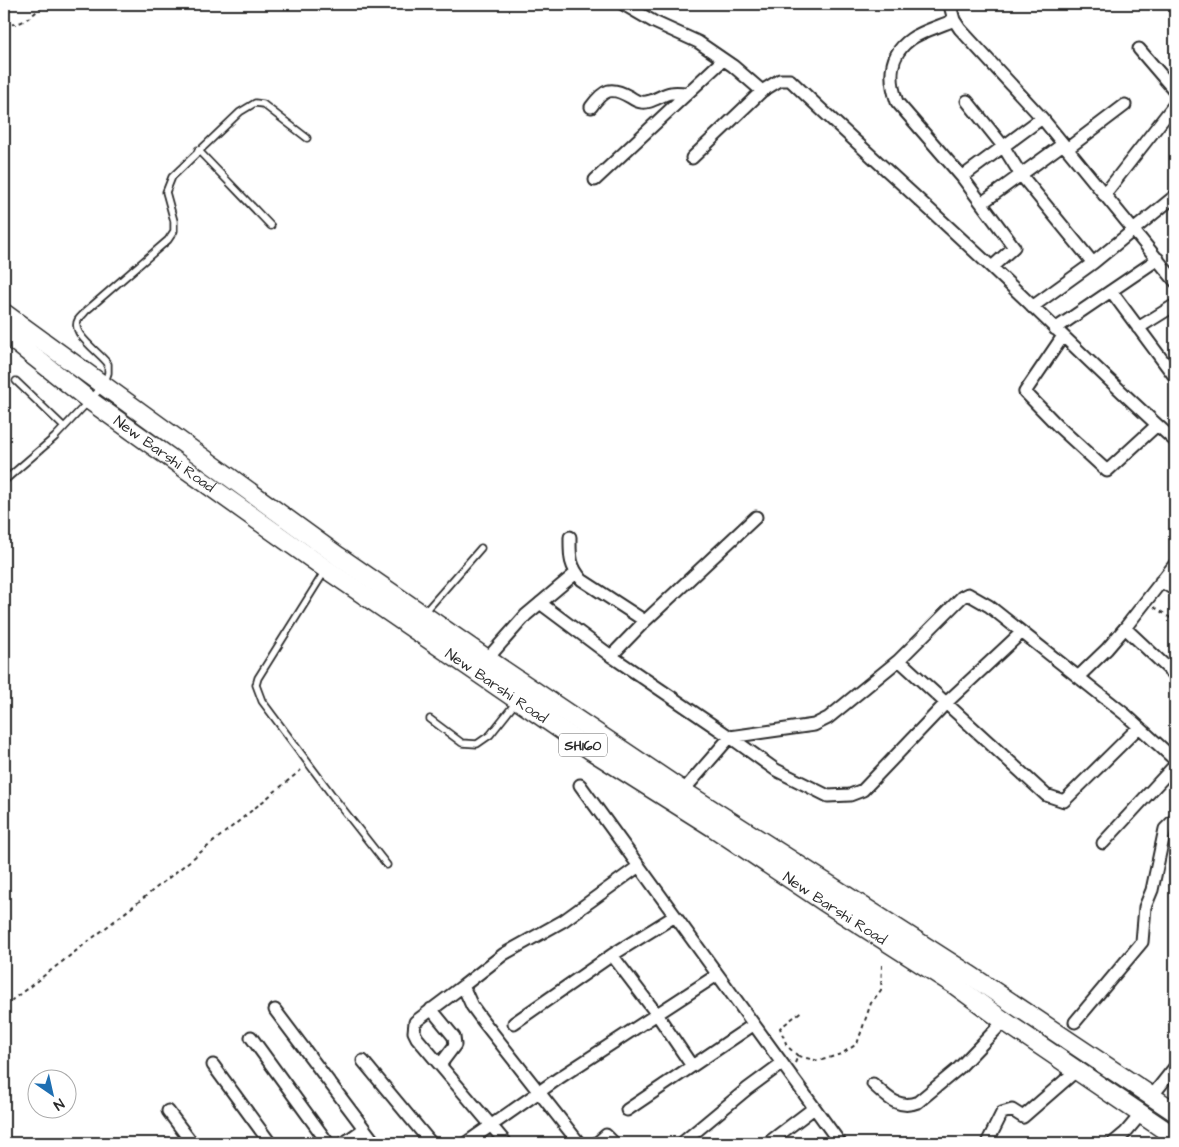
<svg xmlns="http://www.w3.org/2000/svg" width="1179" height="1147" viewBox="0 0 1179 1147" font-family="'Architects Daughter',sans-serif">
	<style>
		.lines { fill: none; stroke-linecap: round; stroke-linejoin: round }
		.lane-casing { stroke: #2b2b2b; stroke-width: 9 }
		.street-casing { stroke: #2b2b2b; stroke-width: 15 }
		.primary-casing { stroke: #2b2b2b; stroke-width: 21 }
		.path { stroke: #2b2b2b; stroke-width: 2; stroke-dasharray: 4 4; stroke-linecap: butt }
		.lane { stroke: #fff; stroke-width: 5.5 }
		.street { stroke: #fff; stroke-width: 11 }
		.primary { stroke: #fff; stroke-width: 18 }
		.labels { text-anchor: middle; stroke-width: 4; stroke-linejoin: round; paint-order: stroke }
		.shield { fill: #fff; stroke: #6b6b6b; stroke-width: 1 }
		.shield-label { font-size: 14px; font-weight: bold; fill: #2b2b2b }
		.street-label { font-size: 15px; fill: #2b2b2b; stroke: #fff }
	</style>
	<rect width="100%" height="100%" fill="#fff"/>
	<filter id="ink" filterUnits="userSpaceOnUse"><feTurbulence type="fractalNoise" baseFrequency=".02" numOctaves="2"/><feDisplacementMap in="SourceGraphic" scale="10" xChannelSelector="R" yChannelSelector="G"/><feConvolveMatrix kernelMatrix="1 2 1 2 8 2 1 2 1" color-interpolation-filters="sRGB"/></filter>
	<g filter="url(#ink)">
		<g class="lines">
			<g class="lane-casing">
				<path id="lane" d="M198 150 271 226
					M16 381 64 427
					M4 481 55 437 104 385 108 373V364C101 353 70 334 78 320 80 317 84 314 86 311L168 240 174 231V221L166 192 172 177 240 112 255 103 263 104 307 138
					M325 571 258 678 256 685 262 701 335 799 387 865
					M425 612 481 548
					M430 719 462 743 477 744 490 735 517 701"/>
			</g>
			<g class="street-casing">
				<path id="street" d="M623 4 654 22 698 42 733 66 762 91 780 80H790C854 141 920 200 985 261 1049 321 1110 383 1175 441
					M955 4 951 9 954 20 960 29 1042 118 1175 281
					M954 20C941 26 922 31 911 39 888 55 889 79 897 102L962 177 1014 247 992 267
					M1139 49 1175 91
					M967 101 1003 146 1021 175 1093 263
					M591 107C604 89 611 86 630 97 633 99 638 102 641 102 651 104 662 94 671 93 676 92 682 93 687 93
					M1067 149 1125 105
					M692 158 762 91
					M962 177 1042 118
					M595 180 723 60
					M1104 195 1175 104
					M982 203 1063 144
					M1111 291 1175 377
					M1032 307 1093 263 1175 196
					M1138 328 1175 305
					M1055 329 1158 259
					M1063 336 1025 392 1059 427 1107 471 1157 425
					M570 537C570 556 569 565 582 580L645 621
					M1161 581 1175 590
					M540 603 611 656 730 737 814 725 828 718 899 660 1046 795 1064 801 1139 727
					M1125 628 1175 564
					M611 656 645 621 756 517
					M487 659 526 615 576 573
					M899 660 962 597 968 594 989 606 1126 715 1175 760
					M1078 677 1107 649 1125 628 1175 675
					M580 785 840 1143
					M683 791 730 737 776 770 828 796 850 795 863 790 946 703 1022 632
					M1103 843 1175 765
					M612 955 675 916
					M463 986 504 954 563 921 639 866
					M431 1009 454 1037 455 1045 440 1065
					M275 1010 375 1143
					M1075 1022 1142 942 1145 907 1152 890 1165 829 1175 819
					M514 1023 612 955 656 1013 692 1066
					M251 1037 328 1143
					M363 1061 431 1143
					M213 1065 270 1143
					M873 1084C887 1097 898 1110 918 1102L959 1068 1004 1021
					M1152 1096 1175 1067
					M627 1110 753 1025
					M168 1111 192 1143
					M344 1143 364 1129
					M466 1143 559 1078 717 975
					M506 1143 417 1038 414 1032 415 1022 463 986 472 1006 483 1021 579 1143
					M597 1143 606 1135 614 1143
					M682 1143 747 1089 781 1064
					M768 1143 814 1108
					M987 1143 1002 1113 1012 1110 1023 1117 1077 1070
					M1113 1143 1125 1133 1141 1114"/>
			</g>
			<g class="primary-casing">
				<g id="primary">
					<path d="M4 313 338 556 487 659 683 791 970 975 1175 1112"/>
					<path id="s1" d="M4 333 89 400 326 569 592 751 714 828 826 903 956 986 1004 1021 1175 1137"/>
				</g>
			</g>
			<path class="path" d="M4 23C20 29 33 14 45 4
				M1154 607 1175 621
				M4 1006C105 930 203 851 301 770
				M798 1056 787 1046 780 1028 803 1010
				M795 1063 798 1056 819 1061 841 1054 857 1044 871 1003 881 990 882 965"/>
			<use href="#lane" class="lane"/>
			<use href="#street" class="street"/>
			<use href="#primary" class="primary"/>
		</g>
	</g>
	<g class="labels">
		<rect class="shield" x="559" y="733.5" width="48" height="23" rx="4"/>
		<g class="shield-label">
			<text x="583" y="750">SH160</text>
		</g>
		<g class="street-label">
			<text dy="5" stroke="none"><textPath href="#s1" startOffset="201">New Barshi Road</textPath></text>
			<text dy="5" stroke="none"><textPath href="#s1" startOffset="606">New Barshi Road</textPath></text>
			<text dy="5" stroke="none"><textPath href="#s1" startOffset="1011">New Barshi Road</textPath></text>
		</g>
	</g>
	<rect width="1179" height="1147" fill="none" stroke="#fff" stroke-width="20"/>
	<rect x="10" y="10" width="1159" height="1127" fill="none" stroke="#2b2b2b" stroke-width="2" filter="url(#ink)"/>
	<g transform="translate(52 1094) rotate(146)"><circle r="24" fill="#ffffff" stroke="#aaaaaa"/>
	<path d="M0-4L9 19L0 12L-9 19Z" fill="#1f6fb2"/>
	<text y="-8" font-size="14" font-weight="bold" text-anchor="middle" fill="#2b2b2b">N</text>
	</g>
</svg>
